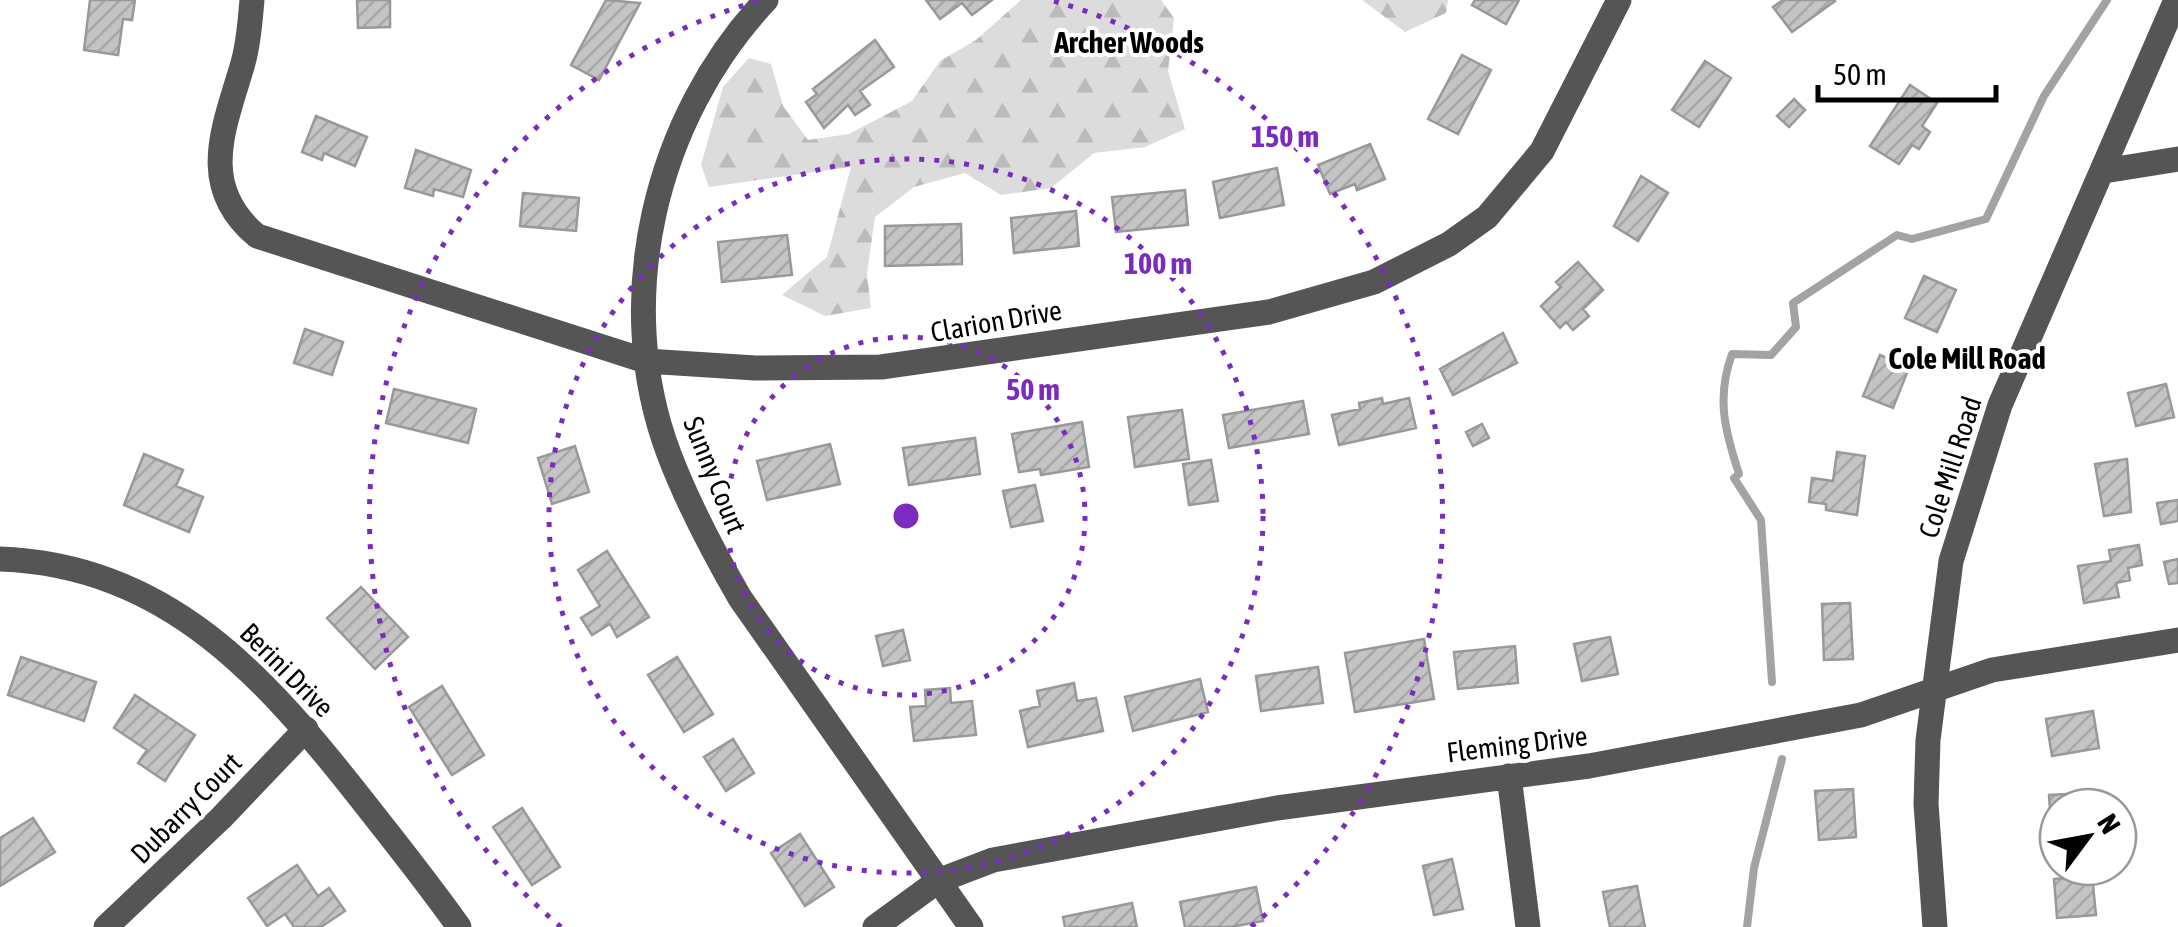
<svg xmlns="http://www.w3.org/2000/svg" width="2178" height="927" viewBox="0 0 2178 927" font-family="'Asap Condensed',sans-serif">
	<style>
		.forest { fill: url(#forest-firs) }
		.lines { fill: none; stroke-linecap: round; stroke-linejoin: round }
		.stream { stroke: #a3a3a3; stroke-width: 8 }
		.building { fill: url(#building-hatch); stroke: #999; stroke-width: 2.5 }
		.minor { stroke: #555; stroke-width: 25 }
		.ring { fill: none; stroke: #7b2cbf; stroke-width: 5; stroke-dasharray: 5 10 }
		.labels { text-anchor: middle; stroke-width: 8; stroke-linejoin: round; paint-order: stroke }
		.street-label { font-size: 28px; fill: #000; stroke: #fff }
		.neighbourhood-label { font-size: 30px; font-weight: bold; fill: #000; stroke: #fff }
		.centre { fill: #7b2cbf; stroke: #fff; stroke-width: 5 }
		.ring-label { font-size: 30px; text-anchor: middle; font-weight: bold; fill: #7b2cbf; stroke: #fff; stroke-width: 8; stroke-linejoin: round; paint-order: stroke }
	</style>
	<defs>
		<pattern id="forest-firs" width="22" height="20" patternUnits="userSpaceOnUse" patternTransform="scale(2.5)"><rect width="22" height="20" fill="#dcdcdc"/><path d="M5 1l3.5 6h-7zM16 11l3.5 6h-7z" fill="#bbb"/></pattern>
		<pattern id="building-hatch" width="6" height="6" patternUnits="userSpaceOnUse" patternTransform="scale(2.5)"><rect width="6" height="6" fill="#c4c4c4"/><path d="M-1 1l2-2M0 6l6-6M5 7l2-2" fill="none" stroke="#a7a7a7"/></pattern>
	</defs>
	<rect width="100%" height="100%" fill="#fff"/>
	<path class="forest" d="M1021 0H1161L1174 18 1168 71 1185 129 1145 147 1094 153 1051 188 1001 195 965 173 914 187 875 217 867 273 871 308 825 316 782 295 827 257 851 167 709 187 701 165 723 87 749 58 771 64 783 106 808 140 849 134 912 101 940 61 976 40Z
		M1362 0H1448L1446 13 1405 32Z"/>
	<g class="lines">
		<path class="stream" d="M1772 682 1761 520 1734 478 1739 474C1725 431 1716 398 1732 354L1771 355 1796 327 1793 303 1897 235 1912 239 1986 219 2044 96 2107 0
			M1747 927 1754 868 1782 759"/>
	</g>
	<path class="building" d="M90 0H135L132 20 123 19 118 55 84 50Z
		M357 0H390V27L358 28Z
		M606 0 640 3 599 80 571 65Z
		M926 0H992L972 15 962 3 940 19Z
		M1475 0H1519L1506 24 1472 5Z
		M1783 0H1834L1835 1 1792 32 1773 7Z
		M875 40 894 67 860 91 870 105 855 115 848 105 824 128 806 102 817 94 813 89Z
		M1462 55 1491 70 1458 134 1428 119Z
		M1705 61 1731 78 1699 127 1672 110Z
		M1910 85 1937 103 1922 126 1930 132 1919 149 1912 145 1899 164 1870 146Z
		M1794 99 1805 110 1789 127 1777 116Z
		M316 116 367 137 355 166 324 153 322 160 302 152Z
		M1370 144 1385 179 1357 190 1355 184 1330 194 1318 165Z
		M416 150 471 170 463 197 434 189 433 196 405 188Z
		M1277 168 1284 205 1220 218 1213 182Z
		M1641 176 1668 193 1638 241 1614 226Z
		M1185 190 1188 225 1116 232 1112 197Z
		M523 193 579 198 576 231 520 226Z
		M1076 211 1079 246 1014 253 1011 218Z
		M961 224 962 264 885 266V226Z
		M787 235 792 275 722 282 718 242Z
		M1578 262 1603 290 1583 309 1589 316 1573 330 1566 322 1560 328 1541 306 1561 287 1556 282Z
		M1924 276 1956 290 1937 332 1905 318Z
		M305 329 343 342 332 375 294 363Z
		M1503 333 1517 363 1453 395 1440 369Z
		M1880 355 1909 368 1893 408 1863 396Z
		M2166 384 2174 417 2136 426 2128 393Z
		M394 389 476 409 468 443 386 423Z
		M1382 398 1383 404 1409 398 1416 428 1339 445 1332 415 1360 409 1359 403Z
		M1303 401 1309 434 1229 448 1223 415Z
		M1182 410 1189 459 1135 467 1128 417Z
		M1082 422 1089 467 1041 475 1040 469 1019 472 1012 434Z
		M1482 424 1489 438 1473 446 1466 432Z
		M975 438 980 474 909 485 903 448Z
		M830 444 840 484 767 500 757 461Z
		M575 446 589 492 552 504 538 458Z
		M1837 452 1865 456 1857 515 1826 510V504L1809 502 1812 478 1833 481Z
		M144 454 183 470 176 486 203 497 189 532 124 505Z
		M2127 459 2131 512 2104 516 2095 464Z
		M1211 460 1218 501 1189 505 1183 464Z
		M1035 485 1043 521 1011 527 1003 491Z
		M2178 500V521L2161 524 2157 503Z
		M2139 545 2142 565 2128 568 2130 580 2116 583 2119 597 2084 603 2078 566 2111 561 2109 550Z
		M607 551 649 617 617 637 610 624 592 635 581 618 600 606 578 570Z
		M2178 559V583L2169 584 2164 562Z
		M361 587 408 637 375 669 327 618Z
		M1850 603 1853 659 1824 660 1822 604Z
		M903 630 910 660 883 666 876 636Z
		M1610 637 1618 674 1582 681 1574 644Z
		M1424 639 1434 699 1355 712 1345 653Z
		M1515 646 1518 683 1458 689 1454 652Z
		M21 657 96 682 84 721 8 695Z
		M677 657 713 714 684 732 648 675Z
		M1318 667 1323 703 1261 711 1256 676Z
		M1200 679 1208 712 1133 731 1125 697Z
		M1074 683 1077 701 1096 698 1103 731 1028 747 1020 711 1040 706 1037 691Z
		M442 686 484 755 452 775 409 707Z
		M950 688 951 703 972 701 976 735 914 741 910 707 926 706 925 690Z
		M135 695 195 735 165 781 138 763 147 750 114 728Z
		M2093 711 2099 748 2052 756 2046 719Z
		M733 739 754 773 726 791 704 757Z
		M1853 789 1856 837 1819 840 1815 791Z
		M2085 793 2086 807H2058V842L2052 843 2049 795Z
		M522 808 560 867 532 885 493 827Z
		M33 818 55 852 0 886V838Z
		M800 834 834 887 805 906 771 853Z
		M1452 859 1463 909 1434 915 1423 866Z
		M297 865 318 896 329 888 345 911 321 927H294L285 914 267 926 248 898Z
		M2092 875 2096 915 2057 918 2054 879Z
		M1637 886 1645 927H1610L1603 892Z
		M1256 887 1263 921 1231 927H1185L1180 902Z
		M1132 903 1137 927H1065L1063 917Z"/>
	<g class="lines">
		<path class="minor" d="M252 0C250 21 249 42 243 63 225 126 196 185 257 236L646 361 755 368 881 367 1269 312 1374 282 1449 244 1487 217 1542 151 1619 0
			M766 0C655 118 611 300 669 454 688 504 714 553 740 598L971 927
			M2104 171 2178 159
			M0 559C168 565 266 678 362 800 395 842 428 883 459 927
			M1509 776 1528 927
			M106 927 221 818 306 729
			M875 927 938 881 993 860 1277 808 1589 766 1861 715 1992 670 2178 640
			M1935 927 1926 804 1928 740 1951 561 2000 405 2176 0"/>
	</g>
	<g class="ring">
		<circle cx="906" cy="516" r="179"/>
		<circle cx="906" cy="516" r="357"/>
		<path d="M561 927A536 536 0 0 1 758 1M1054 1A536 536 0 0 1 1251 927"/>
	</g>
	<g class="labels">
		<g class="street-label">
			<text transform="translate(996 321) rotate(-10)" y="10">Clarion Drive</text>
			<text transform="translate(1950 467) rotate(-72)" y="10">Cole Mill Road</text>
			<text transform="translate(715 475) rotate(68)" y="10">Sunny Court</text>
			<text transform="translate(287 670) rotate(45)" y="10">Berini Drive</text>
			<text transform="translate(1517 744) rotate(-7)" y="10">Fleming Drive</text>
			<text transform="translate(186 808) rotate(-45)" y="10">Dubarry Court</text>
		</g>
		<g class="neighbourhood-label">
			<text x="1129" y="53">Archer Woods</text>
			<text x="1967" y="369">Cole Mill Road</text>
		</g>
	</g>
	<circle cx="906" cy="516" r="15" class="centre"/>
	<g class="ring-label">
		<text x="1285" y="147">150 m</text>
		<text x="1158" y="274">100 m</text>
		<text x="1033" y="400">50 m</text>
	</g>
	<g transform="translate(2088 837) rotate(58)"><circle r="48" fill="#ffffff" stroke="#999999" stroke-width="2.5"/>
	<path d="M0-8L18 38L0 25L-18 38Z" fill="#000000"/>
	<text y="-15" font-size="28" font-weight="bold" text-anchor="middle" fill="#000000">N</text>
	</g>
	<path d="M1818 85v15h178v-15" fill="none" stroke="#000000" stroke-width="5"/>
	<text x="1833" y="85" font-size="30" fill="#000000" stroke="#ffffff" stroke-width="8" paint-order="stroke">50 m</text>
</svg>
